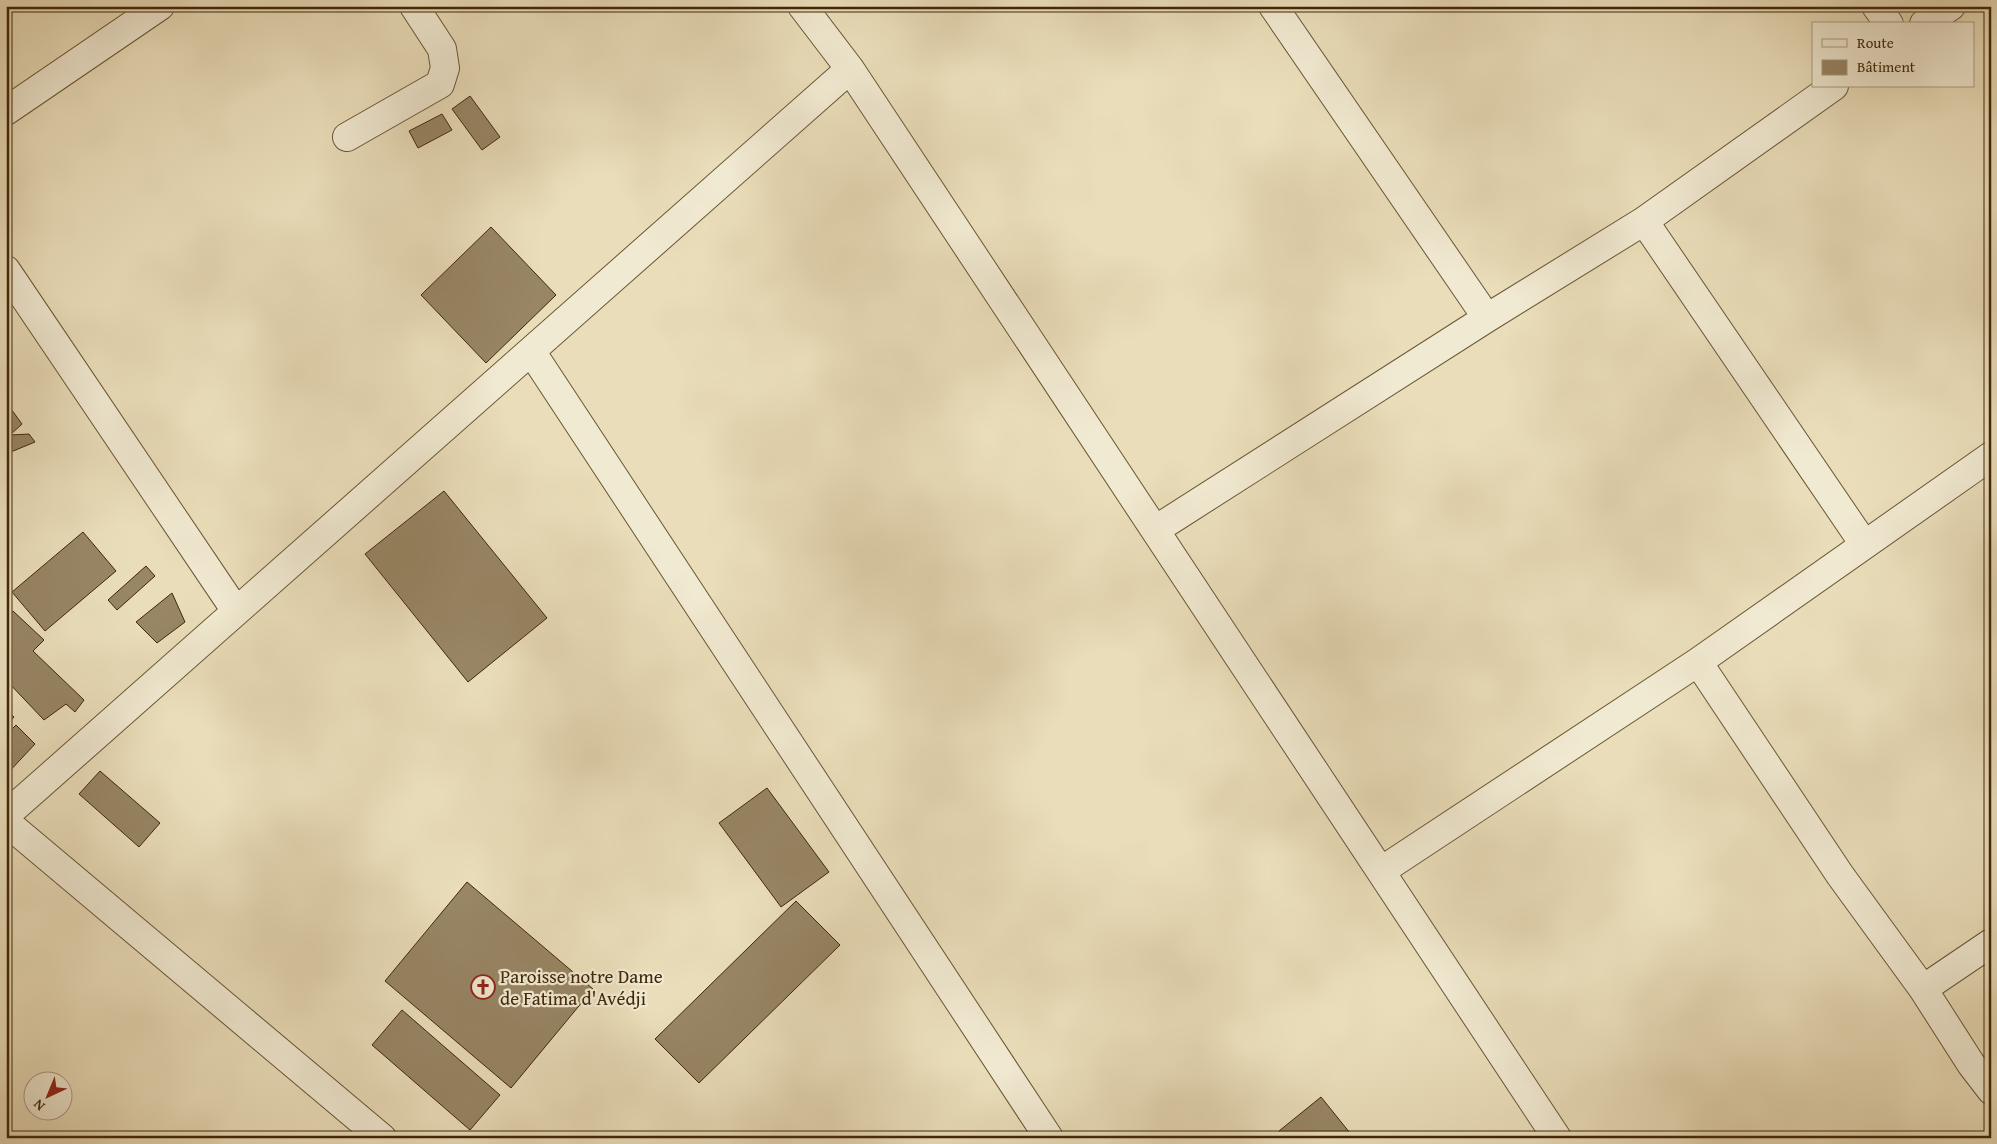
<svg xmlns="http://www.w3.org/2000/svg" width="1997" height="1144" viewBox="0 0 1997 1144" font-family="'Gentium Book Plus',serif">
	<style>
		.building { fill: #988665; stroke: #402709 }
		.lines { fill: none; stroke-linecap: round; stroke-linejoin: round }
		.street-casing { stroke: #6a5535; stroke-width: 30 }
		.street { stroke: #f1ead2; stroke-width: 28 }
		.labels { text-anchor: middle; stroke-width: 4.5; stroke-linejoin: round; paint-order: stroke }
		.poi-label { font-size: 19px; fill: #402709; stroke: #f1ead2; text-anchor: start }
	</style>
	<rect width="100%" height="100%" fill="#eadeba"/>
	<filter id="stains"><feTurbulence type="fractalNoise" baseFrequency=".004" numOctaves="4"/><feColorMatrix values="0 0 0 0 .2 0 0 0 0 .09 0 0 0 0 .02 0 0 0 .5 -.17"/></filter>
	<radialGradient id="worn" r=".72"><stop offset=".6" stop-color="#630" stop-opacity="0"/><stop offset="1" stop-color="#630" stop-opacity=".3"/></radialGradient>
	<path class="building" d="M470 96 500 137 482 150 452 109Z
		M442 114 452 130 418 148 409 131Z
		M491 227 556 295 486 363 421 295Z
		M6 402 22 424 10 435 29 434 35 442 6 454Z
		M444 491 547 618 468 682 365 554Z
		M83 532 116 571 45 631 12 592Z
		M146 566 155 576 117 610 108 600Z
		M172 593 185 622 157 643 136 622Z
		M13 611 44 640 33 651 84 700 75 712 66 704 44 720 6 680V622Z
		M6 710 14 717 6 726Z
		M16 725 35 744 6 775V735Z
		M100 771 160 823 139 847 79 794Z
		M767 788 829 872 781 907 719 823Z
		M467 882 593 989 511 1088 385 981Z
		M796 901 840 945 699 1083 655 1039Z
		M402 1010 500 1095 470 1130 372 1045Z
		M1321 1097 1354 1138H1284L1279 1131Z"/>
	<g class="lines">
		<g class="street-casing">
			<path id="street" d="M802 6 850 69 1557 1138
				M1273 6 1487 318
				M1876 6 1889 24
				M1924 24 1951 6
				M6 111 160 6
				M347 137 440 84 445 68 442 49 414 6
				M1644 221 1864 544
				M6 270 236 611
				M531 351 1049 1138
				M1155 530 1487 318 1644 221 1834 86
				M1698 662 1840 875 1923 989 1971 1064 1991 1090
				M6 815 850 69
				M6 822 382 1138
				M1381 871 1698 662 1991 456
				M1923 989 1991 943"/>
		</g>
		<use href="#street" class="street"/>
	</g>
	<defs>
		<g id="church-ring" transform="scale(1.25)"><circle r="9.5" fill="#f1ead2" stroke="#8f2418" stroke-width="1.5"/><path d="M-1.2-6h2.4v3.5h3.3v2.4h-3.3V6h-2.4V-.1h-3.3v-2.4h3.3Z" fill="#8f2418"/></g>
	</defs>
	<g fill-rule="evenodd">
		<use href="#church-ring" x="483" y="987"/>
	</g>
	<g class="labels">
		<g class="poi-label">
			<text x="500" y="983">Paroisse notre Dame<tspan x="500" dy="22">de Fatima d'Avédji</tspan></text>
		</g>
	</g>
	<rect width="1997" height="1144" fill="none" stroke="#eadeba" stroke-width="25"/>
	<rect x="8" y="8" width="1982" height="1129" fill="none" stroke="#402709" stroke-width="2.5"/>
	<rect x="12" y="12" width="1972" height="1119" fill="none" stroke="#402709"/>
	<rect x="1812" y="22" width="162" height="65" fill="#f1ead2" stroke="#aa9c82"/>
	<rect x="1822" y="39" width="25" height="8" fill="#f1ead2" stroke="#aa9c82"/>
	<text x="1857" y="48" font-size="15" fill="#402709">Route</text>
	<rect x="1822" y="60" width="25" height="15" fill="#988665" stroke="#aa9c82"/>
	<text x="1857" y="72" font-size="15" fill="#402709">Bâtiment</text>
	<g transform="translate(48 1096) rotate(224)"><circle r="24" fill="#f1ead2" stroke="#aa9c82"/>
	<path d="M0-4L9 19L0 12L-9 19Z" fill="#8f2418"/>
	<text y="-8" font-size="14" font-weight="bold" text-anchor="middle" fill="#402709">N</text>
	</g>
	<rect width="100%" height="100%" filter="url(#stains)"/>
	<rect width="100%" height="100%" fill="url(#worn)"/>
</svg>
